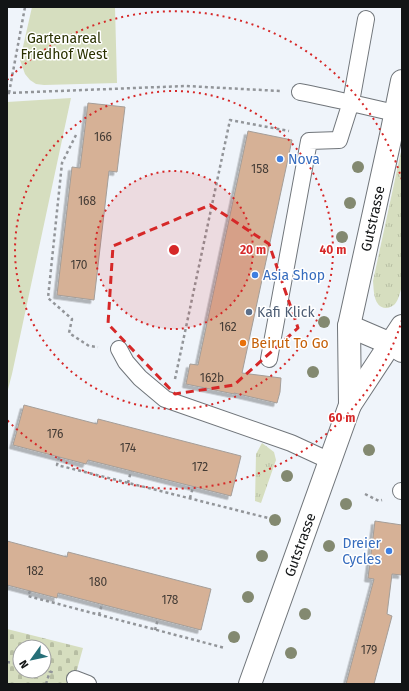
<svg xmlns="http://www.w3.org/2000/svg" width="409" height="691" viewBox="0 0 409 691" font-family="'Fira Sans',sans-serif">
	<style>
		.grass { fill: url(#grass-tufts) }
		.cemetery { fill: url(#cemetery-stones); fill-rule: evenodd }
		.green { fill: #d6debf }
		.building { fill: #d6b196; stroke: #a49e99; filter: url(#shadow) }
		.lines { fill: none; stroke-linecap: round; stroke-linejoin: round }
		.service-casing { stroke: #70757a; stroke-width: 18 }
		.minor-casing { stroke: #70757a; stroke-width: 24 }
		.secondary-casing { stroke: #70757a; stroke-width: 24 }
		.path { stroke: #929599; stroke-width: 2.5; stroke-dasharray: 3 3; stroke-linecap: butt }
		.service { stroke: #fff; stroke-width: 16 }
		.minor { stroke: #fff; stroke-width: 22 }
		.secondary { stroke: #fff; stroke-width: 22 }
		.tree { fill: #838970 }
		.marked { fill: none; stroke: #d62828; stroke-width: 3; stroke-dasharray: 8 5; stroke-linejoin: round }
		.ring { fill: none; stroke: #d62828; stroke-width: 2; stroke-dasharray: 2 4 }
		.shop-dot { fill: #3f7fe0; stroke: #fff; stroke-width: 1.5 }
		.service-dot { fill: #5c6f8a; stroke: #fff; stroke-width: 1.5 }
		.food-dot { fill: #e8710a; stroke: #fff; stroke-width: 1.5 }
		.labels { text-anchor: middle; stroke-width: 3; stroke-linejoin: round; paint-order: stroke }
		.number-label { font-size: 12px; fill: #433b35 }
		.park-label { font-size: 14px; fill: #2a3100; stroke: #fff }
		.shop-label { font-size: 14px; fill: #366cbe; stroke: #fff; text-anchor: start }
		.street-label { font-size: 14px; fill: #121415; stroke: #fff }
		.service-label { font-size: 14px; fill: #4e5e75; stroke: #fff; text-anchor: start }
		.food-label { font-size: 14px; fill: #c56008; stroke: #fff; text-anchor: start }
		.centre { fill: #d62828; stroke: #fff; stroke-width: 2 }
		.ring-label { font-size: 12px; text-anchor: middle; font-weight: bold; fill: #d62828; stroke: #fff; stroke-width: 3; stroke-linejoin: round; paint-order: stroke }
	</style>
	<defs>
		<pattern id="grass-tufts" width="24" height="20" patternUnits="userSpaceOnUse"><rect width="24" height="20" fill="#d6debf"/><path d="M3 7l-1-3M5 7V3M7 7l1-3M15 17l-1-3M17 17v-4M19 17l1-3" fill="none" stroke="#b7bea3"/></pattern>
		<pattern id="cemetery-stones" width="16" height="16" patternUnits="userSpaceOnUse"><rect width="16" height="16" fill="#d6debf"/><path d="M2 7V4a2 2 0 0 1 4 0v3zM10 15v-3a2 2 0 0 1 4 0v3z" fill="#b7bea3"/></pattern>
		<filter id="shadow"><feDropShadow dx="-3.5" dy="3.5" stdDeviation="0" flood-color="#0004"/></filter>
	</defs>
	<rect width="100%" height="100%" fill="#eff4fa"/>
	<path class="grass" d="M402 147V286C400 292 399 299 395 304 393 306 389 308 386 308 373 307 374 290 373 281Z
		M262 443 274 452 276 460 261 503 255 501 256 454Z"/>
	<path class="cemetery" d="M7 629 83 648 73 684H7ZM20 647H44V671H20Z"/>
	<path class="green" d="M32 7H115L117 83 44 85 36 84 30 80 25 74 20 60Z
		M71 98 12 374 7 393V102Z"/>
	<path class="building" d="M88 103 125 107 117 172 109 171 94 300 57 295 72 167 80 168Z
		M248 131 292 140 242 373 281 378 280 392 277 403 234 393V394L186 384 190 364 198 365Z
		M24 405 97 424 98 419 241 456 231 496 88 460 86 464 13 445Z
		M375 521 402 525V575L392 574 387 614 392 616 374 684H346L374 579 368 578Z
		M7 541 67 557 68 552 211 589 201 630 58 593 57 598 7 585Z"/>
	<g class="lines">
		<g class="service-casing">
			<path id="service" d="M300 92C332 98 363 106 395 113
				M119 349 126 362 140 378 165 399 291 443 330 461
				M269 359 309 141 339 140 351 102 366 19
				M401 491H402
				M75 679 88 684"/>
		</g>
		<g class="minor-casing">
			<path id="minor" d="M349 326 391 344 402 351"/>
		</g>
		<g class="secondary-casing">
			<g id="secondary">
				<path id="s1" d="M350 405 349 326 391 135 402 81"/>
				<path id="s2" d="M250 684 350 405 402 326"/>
			</g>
		</g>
		<path class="path" d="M7 93 186 86 280 91
			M9 93 25 7
			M76 135 62 163 48 298 72 319 69 333 89 346 98 347
			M175 379 230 120 289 131
			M59 457 57 465 268 518
			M128 483 131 471
			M365 494 379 501 382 500
			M190 498 193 487
			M30 591 28 596 225 648
			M99 615 102 604
			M155 630 158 619
			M7 662 20 664
			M44 670 55 673
			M46 684 50 671"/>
		<use href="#service" class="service"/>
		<use href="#minor" class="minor"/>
		<use href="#secondary" class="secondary"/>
	</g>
	<g class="tree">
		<circle cx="358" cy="167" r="6"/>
		<circle cx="350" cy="203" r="6"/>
		<circle cx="342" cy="237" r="6"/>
		<circle cx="324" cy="322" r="6"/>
		<circle cx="313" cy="372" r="6"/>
		<circle cx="369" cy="450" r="6"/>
		<circle cx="287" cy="476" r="6"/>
		<circle cx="346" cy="504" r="6"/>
		<circle cx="275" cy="520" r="6"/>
		<circle cx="329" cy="546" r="6"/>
		<circle cx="262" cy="556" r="6"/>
		<circle cx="248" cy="597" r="6"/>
		<circle cx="305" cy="614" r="6"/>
		<circle cx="234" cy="637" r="6"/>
		<circle cx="291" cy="653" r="6"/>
	</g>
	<path class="marked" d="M210 205 269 244 298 328 234 385 175 394 108 324 113 246Z"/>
	<circle cx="174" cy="250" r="79" fill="#d62828" fill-opacity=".12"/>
	<g class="ring">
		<circle cx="174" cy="250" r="79"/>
		<circle cx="174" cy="250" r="159"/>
		<path d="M402 320A238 238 0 0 1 7 420M7 80A238 238 0 0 1 402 180"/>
	</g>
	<g class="shop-dot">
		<circle cx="280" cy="159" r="4"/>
		<circle cx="255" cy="275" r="4"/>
		<circle cx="389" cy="551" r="4"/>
	</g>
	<circle class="service-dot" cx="249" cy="312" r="4"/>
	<circle class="food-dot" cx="243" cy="343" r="4"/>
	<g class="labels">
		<g class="number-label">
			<text x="103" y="141">166</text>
			<text x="260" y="173">158</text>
			<text x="87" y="205">168</text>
			<text x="79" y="269">170</text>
			<text x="228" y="331">162</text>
			<text x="212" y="382">162b</text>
			<text x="55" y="438">176</text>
			<text x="128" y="452">174</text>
			<text x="200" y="471">172</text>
			<text x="35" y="575">182</text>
			<text x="98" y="586">180</text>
			<text x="170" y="604">178</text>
			<text x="369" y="654">179</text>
		</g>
		<g class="park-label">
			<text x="64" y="43">Gartenareal<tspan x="64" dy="16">Friedhof West</tspan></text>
		</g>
		<g class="shop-label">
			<text x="288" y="164">Nova</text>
			<text x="263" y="280">Asia Shop</text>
			<text x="381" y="548" text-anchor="end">Dreier<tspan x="381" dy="16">Cycles</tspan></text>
		</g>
		<g class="street-label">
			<text dy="5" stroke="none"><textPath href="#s1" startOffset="189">Gutstrasse</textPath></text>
			<text dy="5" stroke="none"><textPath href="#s2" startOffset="148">Gutstrasse</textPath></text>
		</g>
		<g class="service-label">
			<text x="257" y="317">Kafi Klick</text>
		</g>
		<g class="food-label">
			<text x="251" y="348">Beirut To Go</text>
		</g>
	</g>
	<circle cx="174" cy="250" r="6" class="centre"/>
	<g class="ring-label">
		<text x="253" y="254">20 m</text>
		<text x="333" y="254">40 m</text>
		<text x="342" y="422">60 m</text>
	</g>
	<rect width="409" height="691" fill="none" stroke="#121415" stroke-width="16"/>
	<g transform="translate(32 659) rotate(237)"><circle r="19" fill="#ffffff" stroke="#a0a1a1"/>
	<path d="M0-3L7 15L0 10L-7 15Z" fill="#266f78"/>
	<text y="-6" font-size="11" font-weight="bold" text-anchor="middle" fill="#121415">N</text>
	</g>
</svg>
